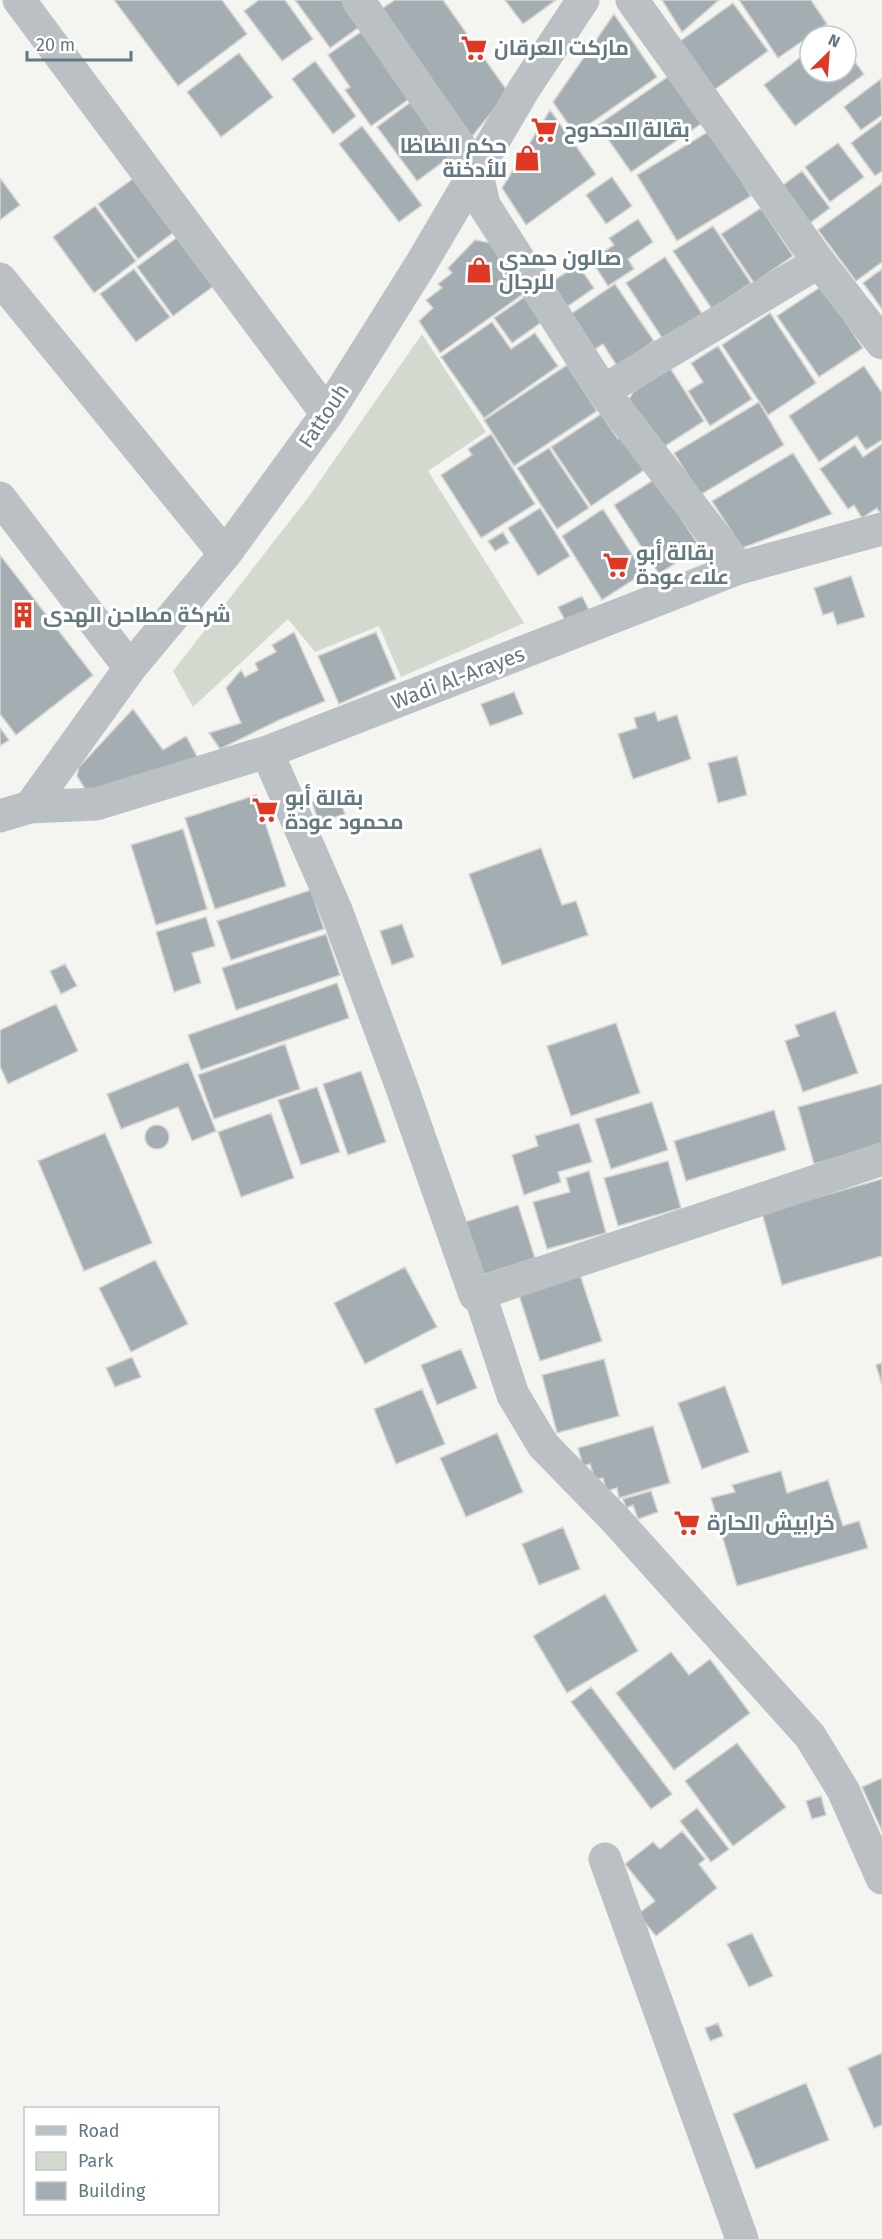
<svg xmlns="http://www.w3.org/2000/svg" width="882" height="2239" viewBox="0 0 882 2239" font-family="'Fira Sans',Cairo,sans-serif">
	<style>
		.green { fill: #d4d9d0 }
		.building { fill: #a4aeb2; stroke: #d6d5d3; stroke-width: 1.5 }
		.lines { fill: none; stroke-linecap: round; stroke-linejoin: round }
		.minor { stroke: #bac0c3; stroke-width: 33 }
		.labels { text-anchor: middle; stroke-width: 6; stroke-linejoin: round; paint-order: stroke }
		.poi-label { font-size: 21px; font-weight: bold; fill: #647881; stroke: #fff; text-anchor: start }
		.street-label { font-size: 21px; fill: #647881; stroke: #fff }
	</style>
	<rect width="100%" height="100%" fill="#f4f4f0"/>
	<path class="green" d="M422 334 486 432 428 471 524 623 401 677 379 626 315 652 288 619 193 707 173 671 310 495Z"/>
	<path class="building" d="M114 0H222L247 34 178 86Z
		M259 0H285L313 39 282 61 244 11Z
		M295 0H350L366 22 330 48Z
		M395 0H443L508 92 466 144 374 14Z
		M505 0H556L523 24Z
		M662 0H719L682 32Z
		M739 0H811L827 24 778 58Z
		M733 3 768 51 714 90 679 42Z
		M614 14 657 77 575 134 553 102Z
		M368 27 416 94 371 126 345 90 350 87 328 55Z
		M810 50V72H846V50L864 74 795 126 764 85Z
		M239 53 273 97 221 137 187 92Z
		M315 61 356 116 333 134 292 79Z
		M672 74 705 121 631 172 598 125Z
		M881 79 882 115 861 130 844 107Z
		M415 99 455 153 417 181 377 127Z
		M550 110 596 174 526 225 502 188Z
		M882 120V171L875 176 851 143Z
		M362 126 422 205 399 222 339 144Z
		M711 130 751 196 677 241 637 175Z
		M838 143 864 177 830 202 805 167Z
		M802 171 830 208 806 226 778 189Z
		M612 177 632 206 606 224 586 195Z
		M0 178 20 205 0 220Z
		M134 178 174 232 138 259 98 204Z
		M882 183V262L856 281 818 230Z
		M95 206 136 261 94 293 53 237Z
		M761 208 793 256 754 283 721 234Z
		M638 219 653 242 628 259 634 269 608 286 591 260 614 245 609 238Z
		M713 226 751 283 712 309 673 251Z
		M179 236 215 285 173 316 137 267Z
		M475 240 490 243 526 292 440 353 419 321 433 308 426 300 442 288 438 284 452 273 448 268Z
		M665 257 705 318 666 344 626 283Z
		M578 265 594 288 565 308 548 284Z
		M134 269 170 317 136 342 100 294Z
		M882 269V309L863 283Z
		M615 284 654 341 617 366 603 344 592 351 568 316Z
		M822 286 863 348 819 377 777 316Z
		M529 294 546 319 512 343 494 318Z
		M770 313 816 383 768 415 722 345Z
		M492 322 511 349 535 333 558 366 484 418 441 357Z
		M718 346 752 399 710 426 688 391 703 382 691 363Z
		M567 365 597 411 514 466 484 420Z
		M864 366 882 393V440L866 450 857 436 819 462 789 416Z
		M670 368 704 421 659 450 627 403 633 392Z
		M759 402 784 445 700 495 674 453Z
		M601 414 618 439 627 432 650 466 591 506 551 447Z
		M491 434 535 504 481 538 441 475 472 455 468 449Z
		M882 444V512L880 513 877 508 862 518 854 505 848 509 820 469 855 445 863 457Z
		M549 448 589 508 557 529 517 468Z
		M793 453 832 514 742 548 712 501Z
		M655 479 700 547 659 574 614 505Z
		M540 508 570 556 538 576 508 528Z
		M603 509 644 573 602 600 562 536Z
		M503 532 509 543 495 551 488 541Z
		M0 555 93 675 16 735 0 714Z
		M851 576 865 617 837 625 833 612 823 615 814 588Z
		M582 596 591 614 568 626 558 607Z
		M294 632 325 701 279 720 220 749 209 733 241 723 226 688 241 670 245 677 258 670 255 663 276 652 272 645Z
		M376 632 396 679 339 704 318 656Z
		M514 692 523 714 490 726 481 704Z
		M133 709 163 750 186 736 200 762 96 789H85L77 776 79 767Z
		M655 712 658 721 677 715 691 759 633 779 618 734 637 728 634 718Z
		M0 728 9 740 0 746Z
		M737 756 747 795 718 803 708 763Z
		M337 793 345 814 319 823 312 802Z
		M256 795 286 886 215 909 185 818Z
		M183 829 207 909 156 925 131 845Z
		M541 848 562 905 576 901 588 935 502 965 469 874Z
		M311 890 324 929 231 960 217 921Z
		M206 917 215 946 192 953 201 983 174 992 156 932Z
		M402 924 414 957 392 965 380 931Z
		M326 934 340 975 236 1010 222 968Z
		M65 964 77 986 61 994 50 971Z
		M337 983 349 1018 201 1070 188 1035Z
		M56 1004 78 1051 8 1084 0 1066V1030Z
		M835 1011 858 1073 803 1092 785 1041 799 1036 795 1025Z
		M616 1023 640 1093 571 1116 547 1046Z
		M285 1044 300 1089 214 1119 198 1075Z
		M188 1062 216 1131 192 1141 178 1107 121 1129 107 1094Z
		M361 1071 386 1142 348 1155 323 1084Z
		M882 1084V1145L814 1164 798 1107Z
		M317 1087 340 1152 301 1165 278 1100Z
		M652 1102 668 1150 611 1169 595 1119Z
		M774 1110 786 1150 686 1181 674 1141Z
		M271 1113 294 1178 241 1197 218 1132Z
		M579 1123 592 1162 558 1172 561 1182 524 1195 512 1155 538 1146 535 1136Z
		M145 1137a12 12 0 1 1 24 0a12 12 0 1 1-24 0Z
		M105 1133 152 1243 84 1271 38 1161Z
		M668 1161 681 1208 618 1226 604 1178Z
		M589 1171 606 1233 547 1249 533 1202 570 1192 566 1178Z
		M882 1179V1256L782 1285 762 1213Z
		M518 1205 535 1258 480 1276 462 1223Z
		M155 1260 188 1324 131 1352 99 1288Z
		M405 1267 437 1327 365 1364 334 1303Z
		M579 1272 602 1341 540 1361 518 1292Z
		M461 1349 477 1388 437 1405 421 1365Z
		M132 1357 141 1377 115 1387 106 1368Z
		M604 1359 619 1416 557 1433 542 1375Z
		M882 1363V1385L876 1365Z
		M725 1386 749 1452 702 1469 678 1403Z
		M422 1389 445 1444 396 1464 374 1409Z
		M653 1426 670 1483 619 1498 617 1488 606 1491 603 1478 595 1480 590 1464 583 1466 578 1448Z
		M497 1433 523 1492 466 1517 440 1458Z
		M781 1471 787 1493 828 1480 843 1526 859 1521 868 1548 737 1586 711 1498 735 1492 732 1485Z
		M651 1491 658 1512 638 1519 633 1505 626 1508 623 1499Z
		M563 1527 580 1569 539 1585 522 1544Z
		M605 1594 638 1651 567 1693 533 1636Z
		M671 1652 689 1675 710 1659 750 1713 674 1770 616 1693Z
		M591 1687 672 1794 651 1809 571 1702Z
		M737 1743 786 1807 733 1846 685 1781Z
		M882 1778V1831L862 1787Z
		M821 1796 826 1815 812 1819 806 1801Z
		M697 1808 729 1849 711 1862 680 1821Z
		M682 1831 705 1859 699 1864 717 1888 656 1936 638 1914 655 1901 625 1864 653 1842 660 1849Z
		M752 1933 773 1976 749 1987 727 1944Z
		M718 2023 723 2036 710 2041 705 2028Z
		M882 2053V2125L874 2128 848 2068Z
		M806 2083 829 2140 756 2169 733 2114Z"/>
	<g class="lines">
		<path class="minor" d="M19 0 327 414
			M358 0 476 170 484 205 603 391 739 568
			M632 0 819 262 882 343
			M0 279 225 554
			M603 391 819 262
			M0 498 130 668
			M267 752 336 910 401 1085 475 1295H480L513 1395 543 1445 614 1518 810 1736 843 1790 882 1878
			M30 807 130 668 225 554 327 414 421 264 524 89 583 0
			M0 816 30 807 96 804 267 752 739 568 882 529
			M475 1295 882 1159
			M605 1859 742 2239"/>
	</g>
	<defs>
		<g id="supermarket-bare" transform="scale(2.07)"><path d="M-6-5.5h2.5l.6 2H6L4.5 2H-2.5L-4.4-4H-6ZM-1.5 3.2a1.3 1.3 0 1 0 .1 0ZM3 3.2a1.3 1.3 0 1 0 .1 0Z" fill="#df3925" stroke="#fff" stroke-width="2.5" paint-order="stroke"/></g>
		<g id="shop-bare" transform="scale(2.07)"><path d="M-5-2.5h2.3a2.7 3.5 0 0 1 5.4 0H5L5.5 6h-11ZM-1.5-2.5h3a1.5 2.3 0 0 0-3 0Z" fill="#df3925" stroke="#fff" stroke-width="2.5" paint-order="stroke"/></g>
		<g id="building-bare" transform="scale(2.07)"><path d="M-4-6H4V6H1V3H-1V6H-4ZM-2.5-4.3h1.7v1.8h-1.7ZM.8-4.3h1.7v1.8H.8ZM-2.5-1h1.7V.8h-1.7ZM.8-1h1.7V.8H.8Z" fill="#df3925" stroke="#fff" stroke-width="2.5" paint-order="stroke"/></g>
	</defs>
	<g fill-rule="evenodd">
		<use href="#supermarket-bare" x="474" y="48"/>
		<use href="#supermarket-bare" x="544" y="130"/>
		<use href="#shop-bare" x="527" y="158"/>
		<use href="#shop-bare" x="479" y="270"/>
		<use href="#supermarket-bare" x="616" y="565"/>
		<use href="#building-bare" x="23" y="615"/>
		<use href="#supermarket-bare" x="265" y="810"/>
		<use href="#supermarket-bare" x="687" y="1523"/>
	</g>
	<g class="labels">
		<g class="poi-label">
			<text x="494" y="55">ماركت العرقان</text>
			<text x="564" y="137">بقالة الدحدوح</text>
			<text x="507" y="153" text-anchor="end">حكم الظاظا<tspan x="507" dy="24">للأدخنة</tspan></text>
			<text x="499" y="265">صالون حمدي<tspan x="499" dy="24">للرجال</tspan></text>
			<text x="636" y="560">بقالة أبو<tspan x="636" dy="24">علاء عودة</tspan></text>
			<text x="43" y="622">شركة مطاحن الهدى</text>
			<text x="285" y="805">بقالة أبو<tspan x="285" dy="24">محمود عودة</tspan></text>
			<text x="707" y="1530">خرابيش الحارة</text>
		</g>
		<g class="street-label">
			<text transform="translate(324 416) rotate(-56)" y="7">Fattouh</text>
			<text transform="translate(458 678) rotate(-21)" y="7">Wadi Al-Arayes</text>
		</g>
	</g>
	<rect x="24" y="2107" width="195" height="108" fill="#ffffff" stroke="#c1c9cd" stroke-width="1.5"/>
	<rect x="36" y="2126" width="30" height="9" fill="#bac0c3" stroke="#c1c9cd" stroke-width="1.5"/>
	<text x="78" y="2137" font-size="18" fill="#647881">Road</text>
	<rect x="36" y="2152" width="30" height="18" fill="#d4d9d0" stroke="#c1c9cd" stroke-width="1.5"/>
	<text x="78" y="2167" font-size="18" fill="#647881">Park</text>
	<rect x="36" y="2182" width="30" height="18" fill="#a4aeb2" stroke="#c1c9cd" stroke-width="1.5"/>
	<text x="78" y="2197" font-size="18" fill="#647881">Building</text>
	<g transform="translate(828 54) rotate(25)"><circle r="28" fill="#ffffff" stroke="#c1c9cd" stroke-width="1.5"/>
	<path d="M0-4.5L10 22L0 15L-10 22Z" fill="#df3925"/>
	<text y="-9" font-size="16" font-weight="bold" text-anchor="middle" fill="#647881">N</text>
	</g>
	<path d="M27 51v9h104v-9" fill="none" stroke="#647881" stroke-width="3"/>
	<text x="36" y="51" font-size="18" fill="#647881" stroke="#ffffff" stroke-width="4.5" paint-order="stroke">20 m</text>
</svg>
